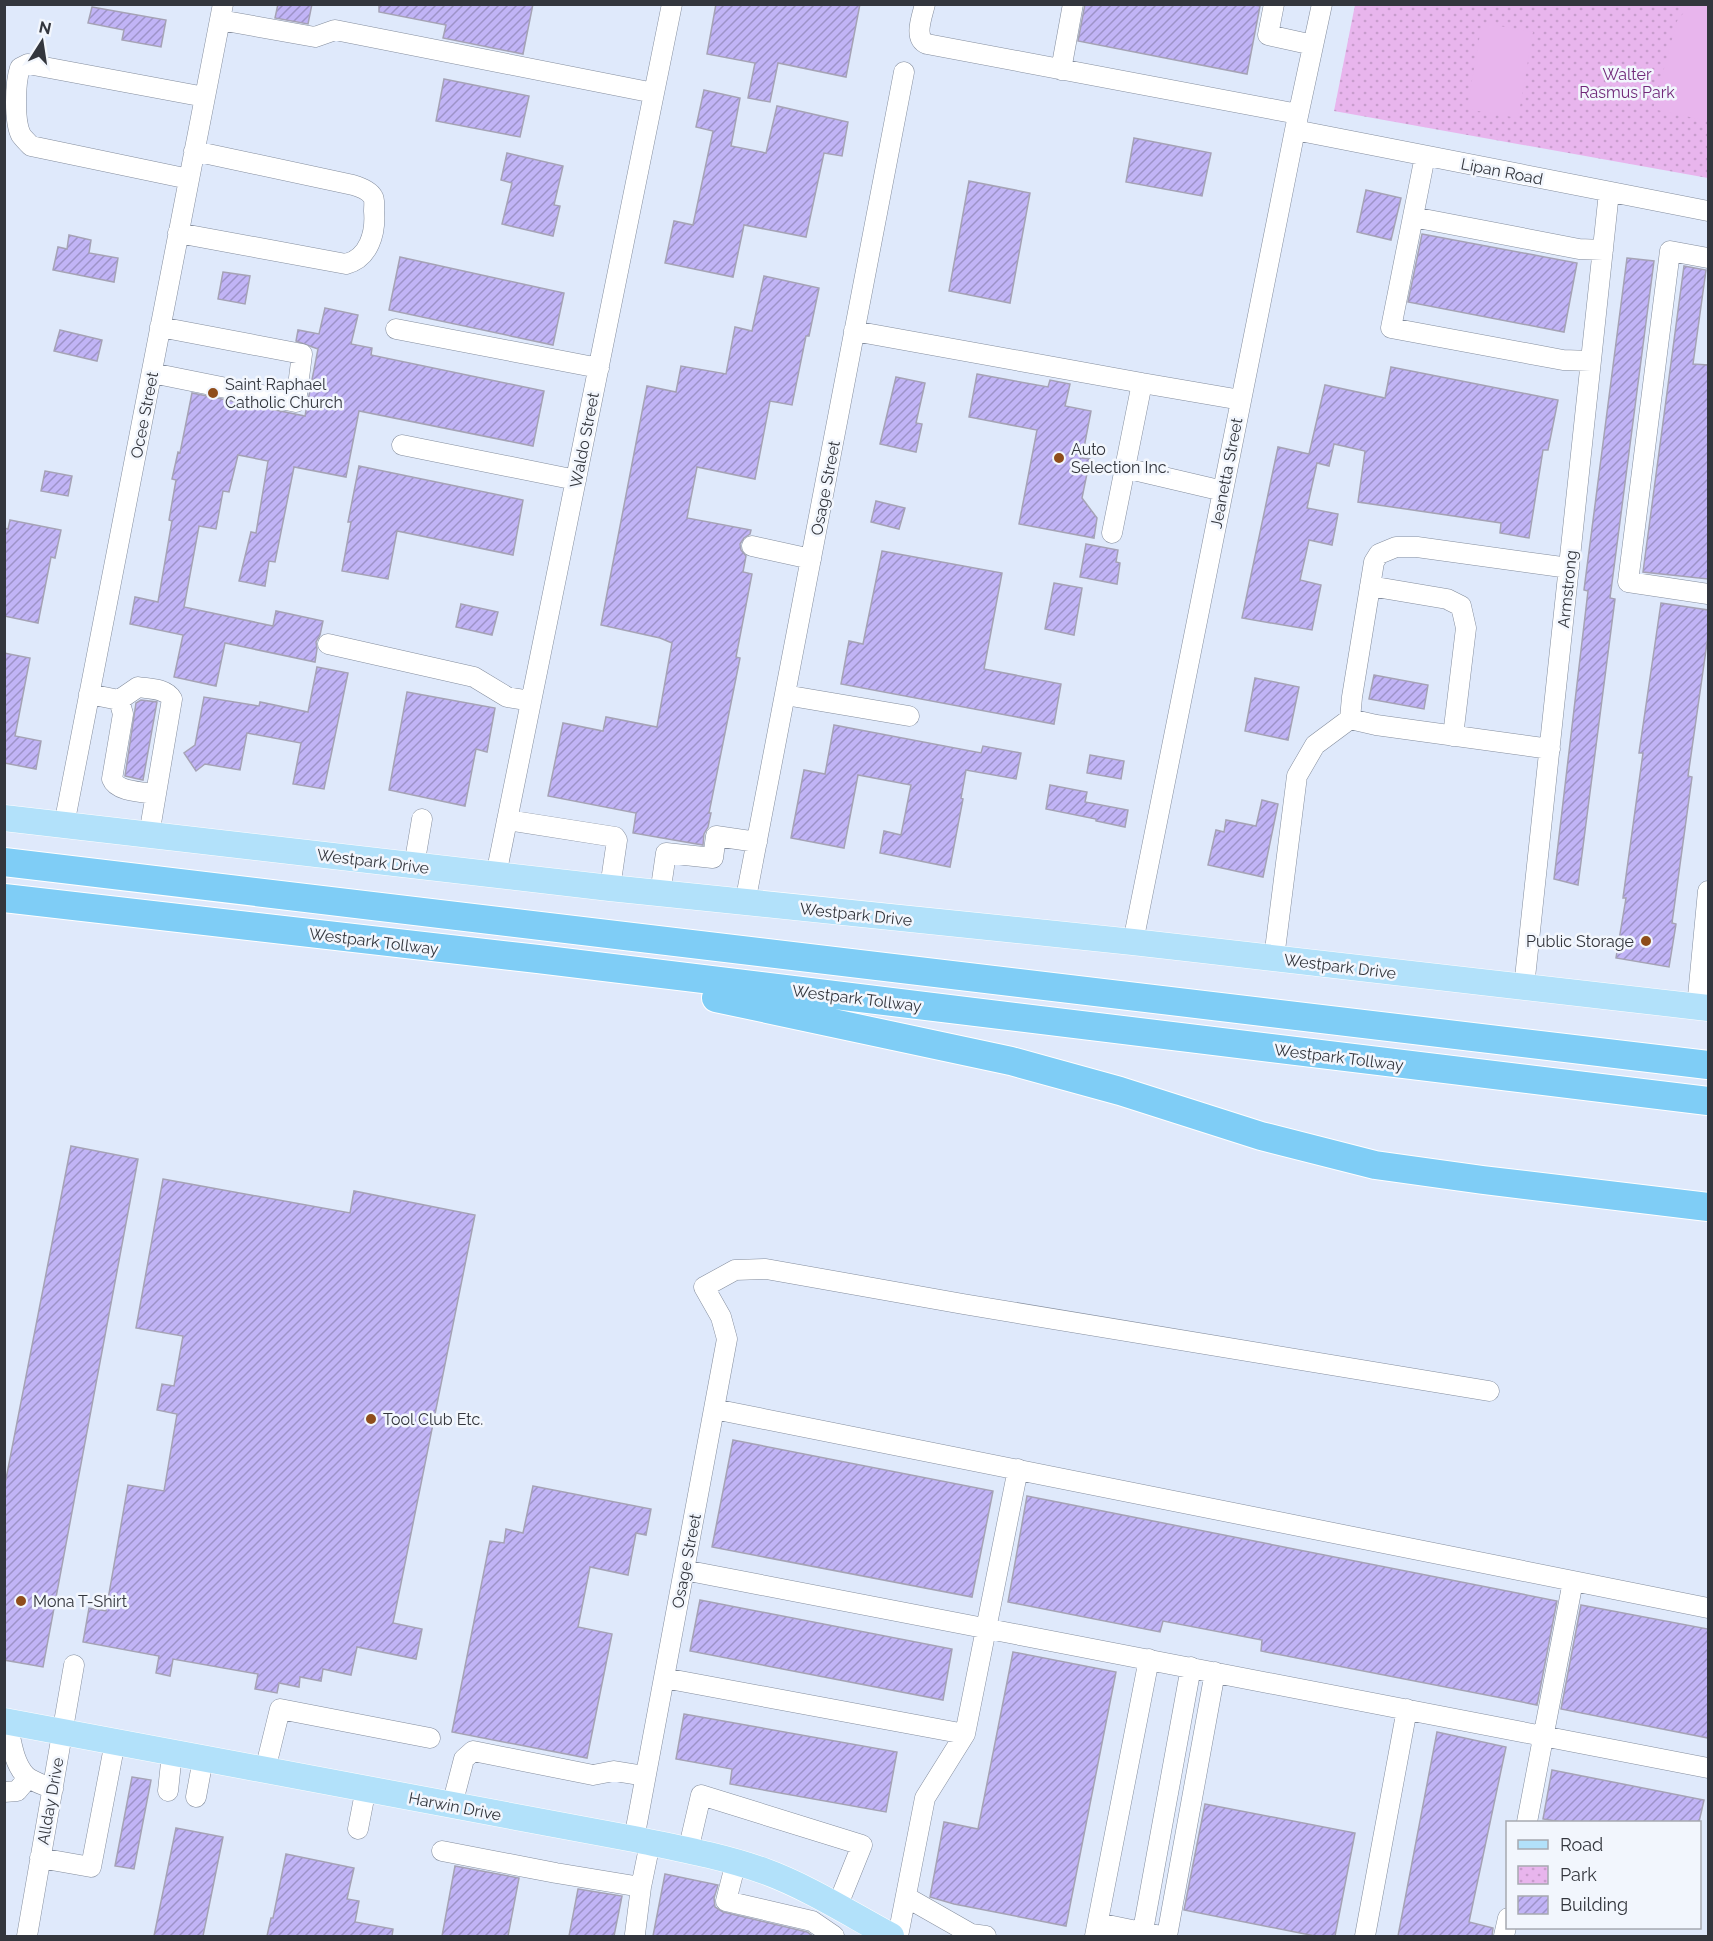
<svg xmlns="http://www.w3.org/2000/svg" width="1713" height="1941" viewBox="0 0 1713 1941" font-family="Raleway,sans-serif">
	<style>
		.park { fill: url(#park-dots) }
		.garden { fill: #e8b5ed }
		.building { fill: url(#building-hatch); stroke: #a5a2b5; stroke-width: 1.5 }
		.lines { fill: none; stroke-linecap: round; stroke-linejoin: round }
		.minor-casing { stroke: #848d9d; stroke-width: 21 }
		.major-casing { stroke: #fff; stroke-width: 27 }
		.highway-casing { stroke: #fff; stroke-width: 30 }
		.minor { stroke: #fff; stroke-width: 20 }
		.major { stroke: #b2e1fa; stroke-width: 26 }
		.highway { stroke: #7fcdf6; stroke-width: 28 }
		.poi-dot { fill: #8f4d1b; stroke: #f2f6fd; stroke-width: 2 }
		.labels { text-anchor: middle; stroke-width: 5; stroke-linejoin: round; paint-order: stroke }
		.park-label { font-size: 16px; fill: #702879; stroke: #f2f6fd }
		.street-label { font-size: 16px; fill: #33363d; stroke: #f2f6fd }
		.poi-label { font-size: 16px; fill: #33363d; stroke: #f2f6fd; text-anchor: start }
	</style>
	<defs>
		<pattern id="park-dots" width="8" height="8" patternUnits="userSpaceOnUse" patternTransform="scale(1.5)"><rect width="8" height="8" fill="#e8b5ed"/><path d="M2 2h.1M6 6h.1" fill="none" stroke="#c79ccc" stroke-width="1.8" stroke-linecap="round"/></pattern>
		<pattern id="building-hatch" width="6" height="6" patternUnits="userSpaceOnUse" patternTransform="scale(1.5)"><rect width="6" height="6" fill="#c1b4f6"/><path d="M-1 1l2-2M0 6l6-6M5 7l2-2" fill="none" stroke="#9d93c8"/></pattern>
	</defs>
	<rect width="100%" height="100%" fill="#dfe9fb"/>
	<path class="park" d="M1355 5H1708V178L1334 111Z"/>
	<path class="garden" d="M1690 5H1708V121L1653 109 1677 21Z
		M1482 23 1533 32 1518 118 1467 109Z"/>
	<path class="building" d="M278 4H312L308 24 275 18Z
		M379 4H533L523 54 443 38 446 25 379 12Z
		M716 4H860L846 77 778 63 770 102 748 98 755 63 707 54Z
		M1085 4H1249L1260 6 1247 74 1078 41Z
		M92 7 166 20 161 47 122 40 124 30 88 23Z
		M444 79 529 96 520 137 436 121Z
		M704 90 740 98 731 146 766 153 777 106 848 122 842 156 824 153 806 237 744 225 733 277 665 263 674 221 693 225 713 131 696 127Z
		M1134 138 1211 153 1202 196 1126 182Z
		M507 153 563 166 554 205 560 206 553 236 502 224 512 183 501 180Z
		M969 181 1030 193 1010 303 949 291Z
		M1366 190 1401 198 1391 240 1357 232Z
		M1422 234 1577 263 1564 332 1408 302Z
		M69 235 91 240 89 253 118 258 114 282 53 270 58 247 67 249Z
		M400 257 564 293 553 345 389 310Z
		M1627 258 1654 261 1610 598 1615 599 1578 885 1554 879 1588 591 1584 590Z
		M1684 266 1706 270 1693 364 1708 365V579L1643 572Z
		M223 272 250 276 245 304 218 299Z
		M764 276 819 288 809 336H806L792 405 770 401 755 479 697 467 687 518 751 530 750 534 744 538 740 544 741 550 746 556 743 572 752 574 736 657 740 658 709 813H711L708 827 704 834 703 845 633 833 636 813 548 796 563 723 603 731 606 717 657 727 672 643 660 638 601 625 647 386 676 392 681 366 726 374 735 327 752 331Z
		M325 308 358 315 351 344 372 348 371 355 544 391 533 446 359 411 346 477 294 467 275 562 269 561 265 586 239 581 251 532 256 533 268 461 238 455 229 492 223 491 216 529 199 526 184 607 273 626 276 611 323 621 320 635 316 642 317 649 315 662 225 643 216 686 174 677 183 635 130 624 135 597 158 602 172 521 169 520 176 480 172 479 178 452 180 453 192 393 305 416 318 349 296 341 298 330 319 334Z
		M60 330 102 340 97 361 54 351Z
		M1391 367 1558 400 1548 450H1543L1529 538 1500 533 1501 523 1358 502 1365 451 1334 444 1329 466 1317 463 1307 508 1338 514 1332 545 1309 540 1300 580 1321 585 1312 630 1242 618 1278 447 1309 454 1325 385 1385 398Z
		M977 374 1048 387 1050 380 1070 384 1065 406 1091 411 1082 458 1090 459 1082 498 1097 518 1094 538 1019 524 1037 430 969 417Z
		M896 377 925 383 916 423 922 424 916 452 880 444Z
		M359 466 523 500 513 555 397 531 388 579 342 571 351 522H348Z
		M45 471 72 476 68 496 41 491Z
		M876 501 905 508 899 529 871 522Z
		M10 520 61 530 55 558 51 557 38 623 4 616V528L8 529Z
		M1086 544 1118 550 1116 562 1120 563 1117 584 1080 577Z
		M882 551 1002 573 984 669 1061 684 1054 724 841 684 849 641 863 644Z
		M1054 583 1082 588 1074 635 1045 629Z
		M1661 603 1708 610V636L1688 776 1692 777 1672 923 1676 924 1669 967 1616 958 1626 898H1623L1643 753H1639Z
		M461 604 498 612 492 635 456 627Z
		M4 653 30 658 15 736 41 741 36 769 4 763Z
		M317 667 348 673 324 789 293 784 301 743 247 733 240 770 205 764 196 771 184 753 195 745 204 697 259 706 260 702 308 712Z
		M1374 675 1428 685 1424 709 1369 699Z
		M1255 678 1299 687 1288 740 1245 731Z
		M407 692 495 708 487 752 476 749 465 806 389 790Z
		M141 700 157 702 143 780 125 776 136 703Z
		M834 725 981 753 983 746 1021 753 1016 779 966 770 961 798 963 799 950 867 880 853 884 831 901 835 911 785 858 775 844 848 791 838 804 770 825 774Z
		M1090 755 1124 761 1121 779 1087 773Z
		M1050 785 1087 792 1085 802 1128 810 1125 827 1096 821V819L1046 809Z
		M1262 800 1278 804 1263 877 1208 865 1216 830 1224 832 1226 820 1256 826Z
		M71 1146 138 1159 43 1667 4 1660V1489Z
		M163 1179 350 1213 354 1191 475 1215 393 1623 422 1629 416 1659 357 1647 351 1675 323 1669 321 1681 300 1677 299 1687 279 1683 277 1693 255 1689 258 1674 173 1659 170 1676 156 1673 159 1656 83 1642 89 1608 106 1611 128 1485 164 1491 177 1414 157 1410 162 1384 174 1386 183 1336 136 1328Z
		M733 1440 993 1491 972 1597 712 1547Z
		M533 1486 651 1509 646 1535 636 1533 628 1575 590 1567 578 1627 612 1634 587 1758 452 1732 490 1541 504 1543 506 1529 523 1533Z
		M1027 1496 1557 1601 1537 1705 1261 1651 1262 1640 1163 1621 1160 1632 1008 1602Z
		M700 1600 952 1649 943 1700 690 1651Z
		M1581 1605 1708 1629V1738L1561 1709Z
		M1013 1652 1116 1672 1066 1926 954 1904 930 1897 944 1822 978 1829Z
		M684 1714 897 1752 886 1812 730 1784 732 1769 676 1759Z
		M1437 1732 1506 1747 1469 1922 1493 1928 1492 1936H1398Z
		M1552 1770 1704 1800 1699 1822H1562L1543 1819Z
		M132 1777 151 1780 134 1869 115 1866Z
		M1205 1804 1355 1833 1335 1936H1315L1184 1910Z
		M176 1828 223 1837 203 1936H154Z
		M286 1854 354 1868 347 1899 359 1901 355 1922 393 1929 392 1936H267L271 1918H273Z
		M455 1866 519 1878 508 1936H442Z
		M665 1874 718 1885 714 1898 715 1907 723 1912 807 1932 813 1936H653Z
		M578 1889 622 1896 614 1936H569Z"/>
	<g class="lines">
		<g class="minor-casing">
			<path id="minor" d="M925 4C922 17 913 38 927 44L1298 114
				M1274 4 1268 35 1313 45
				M220 20 315 37 335 30 654 93
				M1061 70 1073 4
				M1295 130 1708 211
				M1425 156 1391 328 1563 360 1591 361
				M189 179 31 146C28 143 24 139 21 135 14 121 15 83 20 68L28 64 205 97
				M1413 217 1579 249 1603 250
				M178 233 346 264C369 258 376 233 374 211 374 207 375 200 373 197 369 190 360 187 353 185L194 151
				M1708 258 1670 251 1628 582 1708 594
				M396 329 599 368
				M854 331 1142 383 1125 468 1223 491
				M152 373 296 402 302 354 160 327
				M1142 383 1241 400
				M402 445 576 480
				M1112 533 1125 468
				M752 546 811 559
				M1370 586 1447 599 1461 606 1466 628 1453 736
				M328 644 474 677 507 697 531 701
				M89 694 119 700 138 687C150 689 166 688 172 699L149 835
				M785 695 909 716
				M119 700 123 714 112 779C117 792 143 792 156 794
				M1550 749 1376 725 1350 719 1352 697 1374 562 1379 554 1396 547H1417L1569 568
				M507 820 615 837 617 840 610 888
				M64 825 223 4
				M414 866 422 819
				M496 875 672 4
				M660 894 666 853 713 858 716 836 757 842
				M745 903 904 72
				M1133 942 1295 130 1322 4
				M1274 958 1297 776 1315 745 1350 719
				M1524 987 1609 192
				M1697 1007 1708 891
				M714 1409 1708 1608
				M684 1570 1708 1768
				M664 1678 965 1734
				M7 1722C11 1739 13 1763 26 1776 33 1782 44 1785 53 1789
				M265 1770 280 1709 430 1738
				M168 1791 172 1753
				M4 1792 17 1791 28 1778
				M196 1797 203 1759
				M452 1805 464 1759 473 1751 593 1775 614 1771 645 1776
				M1527 1822 1573 1581
				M358 1829 366 1788
				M634 1839 727 1339 721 1317 704 1287 735 1270 766 1269 963 1304 1489 1391
				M442 1851 556 1873 641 1887 650 1843
				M688 1851 701 1795 862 1845 837 1907
				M40 1858 91 1867 115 1742
				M736 1862 726 1901 812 1921 834 1936
				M906 1897 971 1934 986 1936
				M1098 1923 1156 1935
				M635 1934 641 1887
				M27 1936 74 1665
				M898 1936 925 1798 965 1734 1018 1469
				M1095 1936 1149 1659
				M1142 1936 1191 1667
				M1167 1936 1215 1672
				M1365 1936 1407 1709
				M1504 1936 1508 1918"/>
		</g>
		<g class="major-casing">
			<path id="major" d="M4 818 610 888 1133 942 1708 1008
				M4 1721 634 1839C677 1848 722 1856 764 1871 808 1887 850 1914 891 1936"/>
		</g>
		<g class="highway-casing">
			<path id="highway" d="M4 862 1708 1065
				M4 898 538 959 1708 1101
				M716 998 1011 1061 1120 1091 1261 1136 1375 1165 1483 1180 1708 1207"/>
		</g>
		<use href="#minor" class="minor"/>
		<use href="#major" class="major"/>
		<use href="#highway" class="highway"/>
	</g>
	<g class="poi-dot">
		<circle cx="213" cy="393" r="6"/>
		<circle cx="1059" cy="458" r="6"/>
		<circle cx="1646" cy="941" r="6"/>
		<circle cx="371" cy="1419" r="6"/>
		<circle cx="21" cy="1601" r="6"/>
	</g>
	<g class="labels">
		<g class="park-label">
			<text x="1627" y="80">Walter<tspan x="1627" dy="18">Rasmus Park</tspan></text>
		</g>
		<g class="street-label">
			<text transform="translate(1502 171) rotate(11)" y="6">Lipan Road</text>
			<text transform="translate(144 415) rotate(-79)" y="6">Ocee Street</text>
			<text transform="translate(584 440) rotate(-79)" y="6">Waldo Street</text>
			<text transform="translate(1226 473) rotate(-79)" y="6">Jeanetta Street</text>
			<text transform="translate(825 488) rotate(-79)" y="6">Osage Street</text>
			<text transform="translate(1567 589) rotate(-84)" y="6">Armstrong</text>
			<text transform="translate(373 861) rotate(7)" y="6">Westpark Drive</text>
			<text transform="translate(856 914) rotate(6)" y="6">Westpark Drive</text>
			<text transform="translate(374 941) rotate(7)" y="6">Westpark Tollway</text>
			<text transform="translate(1340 966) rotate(7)" y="6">Westpark Drive</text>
			<text transform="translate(857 998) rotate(7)" y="6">Westpark Tollway</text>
			<text transform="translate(1339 1057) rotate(7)" y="6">Westpark Tollway</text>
			<text transform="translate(686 1561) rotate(-79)" y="6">Osage Street</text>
			<text transform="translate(50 1801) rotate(-80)" y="6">Allday Drive</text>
			<text transform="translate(455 1806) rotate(11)" y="6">Harwin Drive</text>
		</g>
		<g class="poi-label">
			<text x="225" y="390">Saint Raphael<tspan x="225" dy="18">Catholic Church</tspan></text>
			<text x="1071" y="455">Auto<tspan x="1071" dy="18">Selection Inc.</tspan></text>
			<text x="1634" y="947" text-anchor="end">Public Storage</text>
			<text x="383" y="1425">Tool Club Etc.</text>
			<text x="33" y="1607">Mona T-Shirt</text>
		</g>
	</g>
	<rect width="1713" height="1941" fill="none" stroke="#33363d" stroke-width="12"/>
	<rect x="1506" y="1821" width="195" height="108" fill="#f2f6fd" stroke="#a6a9b0" stroke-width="1.5"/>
	<rect x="1518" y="1840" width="30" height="9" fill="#b2e1fa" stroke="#a6a9b0" stroke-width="1.5"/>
	<text x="1560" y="1851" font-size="18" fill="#33363d">Road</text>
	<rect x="1518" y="1866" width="30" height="18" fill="url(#park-dots)" stroke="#a6a9b0" stroke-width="1.5"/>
	<text x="1560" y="1881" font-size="18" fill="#33363d">Park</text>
	<rect x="1518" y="1896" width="30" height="18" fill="url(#building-hatch)" stroke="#a6a9b0" stroke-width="1.5"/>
	<text x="1560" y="1911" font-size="18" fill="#33363d">Building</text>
	<g transform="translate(42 42) rotate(12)" stroke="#f2f6fd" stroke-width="4.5" paint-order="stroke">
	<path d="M0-4.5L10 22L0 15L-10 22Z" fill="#33363d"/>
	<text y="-9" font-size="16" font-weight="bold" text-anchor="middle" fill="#33363d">N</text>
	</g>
</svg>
